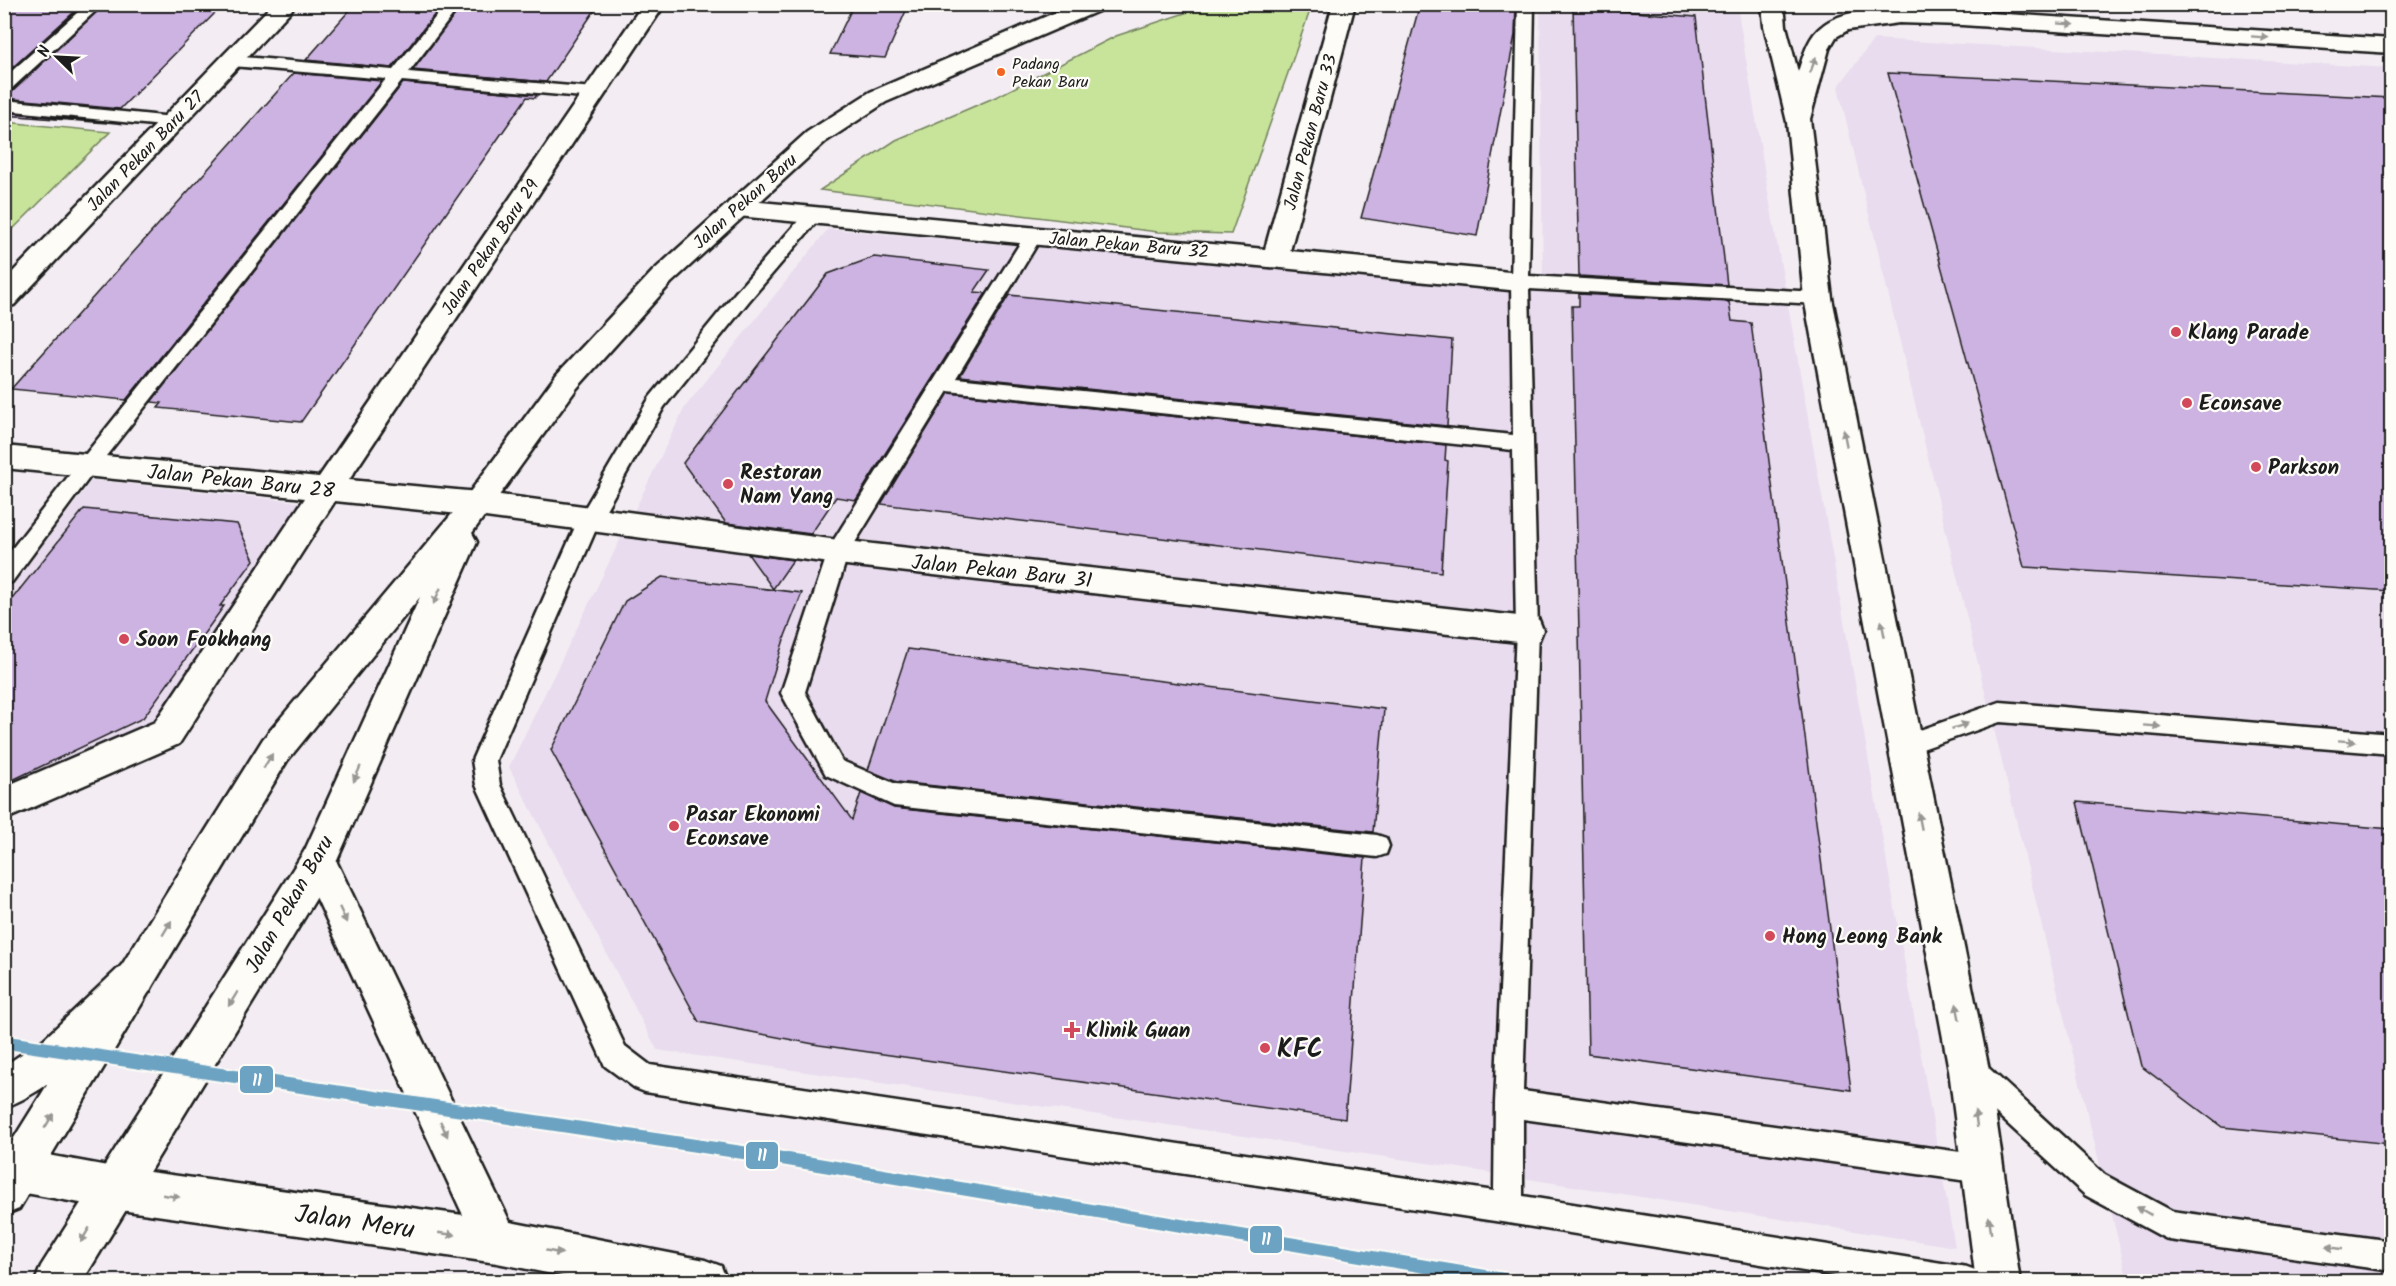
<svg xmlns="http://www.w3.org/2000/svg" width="2396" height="1286" viewBox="0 0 2396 1286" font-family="Kalam,sans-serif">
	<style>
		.built { fill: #e8dcee }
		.green { fill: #c8e49b; stroke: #72805c; stroke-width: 1.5 }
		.building { fill: #cdb3e2; stroke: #1c1c1c; stroke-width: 1.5 }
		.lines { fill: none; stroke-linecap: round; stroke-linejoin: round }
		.service-casing { stroke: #1c1c1c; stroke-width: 5 }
		.minor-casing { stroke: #1c1c1c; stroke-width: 5 }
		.tertiary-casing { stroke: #1c1c1c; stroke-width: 5 }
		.trunk-casing { stroke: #1c1c1c; stroke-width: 5 }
		.service { fill: #fdfcf7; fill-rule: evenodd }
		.minor { fill: #fdfcf7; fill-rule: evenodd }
		.tertiary { fill: #fdfcf7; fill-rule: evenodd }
		.trunk { fill: #fdfcf7; fill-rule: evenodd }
		.rail-1-casing { stroke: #fdfcf7; stroke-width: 17 }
		.rail-1 { stroke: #6ca2c2; stroke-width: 13 }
		.oneway { fill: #989794 }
		.bus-dot { fill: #f26522; stroke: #fdfcf7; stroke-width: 2 }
		.poi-dot { fill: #d1495b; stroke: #fdfcf7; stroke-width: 2 }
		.labels { text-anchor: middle; stroke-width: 4.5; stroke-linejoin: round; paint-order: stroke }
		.far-bus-label { font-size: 16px; fill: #1c1c1c; stroke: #fdfcf7; text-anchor: start }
		.far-street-label { font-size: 18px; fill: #1c1c1c; stroke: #fdfcf7 }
		.poi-label { font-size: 21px; font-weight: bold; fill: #1c1c1c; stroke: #fdfcf7; text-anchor: start }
		.street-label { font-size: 21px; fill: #1c1c1c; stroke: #fdfcf7 }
		.near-poi-label { font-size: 26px; font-weight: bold; fill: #1c1c1c; stroke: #fdfcf7; text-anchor: start }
		.near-street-label { font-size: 26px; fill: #1c1c1c; stroke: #fdfcf7 }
		.line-badge { stroke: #fdfcf7; stroke-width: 2 }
		.badge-label { font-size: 16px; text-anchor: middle; font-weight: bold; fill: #fff }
	</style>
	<rect width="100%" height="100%" fill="#f3edf3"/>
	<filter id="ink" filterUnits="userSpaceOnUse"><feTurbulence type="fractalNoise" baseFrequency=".0167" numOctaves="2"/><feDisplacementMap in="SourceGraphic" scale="12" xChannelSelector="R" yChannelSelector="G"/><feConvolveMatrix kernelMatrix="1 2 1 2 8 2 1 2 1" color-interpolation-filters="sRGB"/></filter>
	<g filter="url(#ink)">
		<path class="built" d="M1540 5H1737L1768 192 1955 1247 1447 1166 657 1050 509 767 685 407 828 229 1543 292Z
			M1874 39 2391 68V1281H2128L1838 87Z
			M92 480 300 502 157 719 5 791 4 597Z"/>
		<path class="green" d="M1212 4 1312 5 1231 234 1158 232 820 190 896 140 998 96 1116 36Z
			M5 122 110 132 5 237 4 122Z"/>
		<path class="building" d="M4 4H83L4 75Z
			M105 4H224L120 109 4 98V94L12 92Z
			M355 4H443L392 68 306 60Z
			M463 4H599L546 82 413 70Z
			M854 4H909L885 58 830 54Z
			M1420 4H1516L1515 35 1477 236 1361 218Z
			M1573 7 1696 17 1727 285 1579 276Z
			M294 73 382 81 126 400 11 389Z
			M1888 73 2391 98V591L2024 567Z
			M403 83 537 95 535 98 527 97 301 422 158 408 162 403 151 402Z
			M4 112 107 123 4 115Z
			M874 257 989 270 974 292 986 293 856 500 836 497 811 534 726 523 683 463 828 274Z
			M1579 294 1729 302 1732 321 1751 323 1851 1090 1588 1054 1572 306H1579Z
			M1009 295 1452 340 1447 426 960 376Z
			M949 393 1446 445 1445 460 1448 461 1441 572 881 504Z
			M84 509 237 524 254 560 220 606H224L143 718 4 784V609Z
			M748 554 793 560 773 589Z
			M662 577 802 593 785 636 765 701 852 820 861 793 894 808 1365 858 1345 1119 819 1045 699 1022 551 750 625 601Z
			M908 649 1384 709 1373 832 897 782 868 770Z
			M2077 802 2391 829V1144L2222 1127 2141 1066Z"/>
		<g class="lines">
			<g class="service-casing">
				<path id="service" d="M87 4H103L10 90 4 92V78Z
					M446 4H461L409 72 594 88 602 93 594 98 402 81 95 470 12 582 4 585V559L81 460 386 79 232 66 224 61 226 58 232 56 393 70Z
					M1518 4H1534L1529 276 1818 292 1825 294 1827 298 1825 302 1818 304 1529 289 1538 630 1523 1091 1982 1155 1992 1159 1996 1169 1992 1179 1982 1183 1523 1119V1196L1967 1267 1978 1271 1982 1282H1872L1508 1223 645 1092 635 1088 605 1066 476 785 472 760 579 518 650 397 735 293 807 211H819L822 215 819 219 749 301 664 407 600 520 496 760 500 785 625 1046 650 1065 1494 1191 1495 1103 1516 630 1513 450 948 391 848 554 805 692 842 761 896 784 1377 835 1386 838 1389 846 1386 854 1377 857 894 806 826 775 781 693 830 546 1027 232H1039L1042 236 956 378 1513 435 1511 282Z
					M1959 4H1974L1985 19 1977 24 1972 22Z
					M4 100 173 117 181 122 173 127 4 110Z
					M2000 702 2392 734V754L2000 722 1905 755 1897 752 1893 745 1897 738Z
					M1970 1056 1980 1060 2105 1175 2172 1211 2392 1241V1271L2169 1240 2159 1235 2085 1195 1960 1080 1956 1070 1960 1060Z"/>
			</g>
			<g class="minor-casing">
				<path id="minor" d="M273 4H297L14 305 4 307V281Z
					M643 4H665L349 480 478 492 838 540 1527 617 1539 620 1543 630 1539 640 1527 643 838 564 478 516 335 501 179 744 4 820V787L155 722 305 498 4 468V446L319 477Z
					M1333 4H1355L1290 251 1520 273 1529 276 1533 282 1529 288 1520 291 738 216 729 214 725 208 729 202 738 200 1265 249Z
					M1762 4H1784L1786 26 1798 72C1803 57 1808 37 1821 27 1847 4 1910 9 1943 10L2392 39V53L1962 25 1899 23 1848 30 1836 37 1829 49 1810 119 1832 298 1989 1070 2020 1282H1976L1949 1070 1804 298 1787 122 1764 26Z"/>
			</g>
			<g class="tertiary-casing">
				<path id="tertiary" d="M1075 4H1106L1103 9 886 102 825 142 671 283 577 388 472 533 477 542 331 874 82 1282H35L41 1266 305 850 420 597 287 761 19 1209 4 1215V1154L263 739 467 496 557 374 653 271 807 132 870 92Z"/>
			</g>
			<g class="trunk-casing">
				<path id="trunk" d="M318 845 331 850 510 1222 705 1260 721 1266 727 1282H592L497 1263 113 1209 4 1189V1147L113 1167 463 1215 300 862 305 850Z
					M136 959 150 965 155 978 150 991C105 1036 64 1083 4 1108V1066L44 1039 122 965Z"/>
			</g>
			<use href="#service" class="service"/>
			<use href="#minor" class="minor"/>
			<use href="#tertiary" class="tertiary"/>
			<use href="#trunk" class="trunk"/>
			<g class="rail-1-casing">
				<path id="rail-1" d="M4 1042 773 1157 1518 1282"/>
			</g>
			<use href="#rail-1" class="rail-1"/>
		</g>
		<defs><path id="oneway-solid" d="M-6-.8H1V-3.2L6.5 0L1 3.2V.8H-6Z" transform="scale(1.5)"/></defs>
		<g class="oneway">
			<use href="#oneway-solid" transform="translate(2066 24) rotate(4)"/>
			<use href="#oneway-solid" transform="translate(2260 37) rotate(4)"/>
			<use href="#oneway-solid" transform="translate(1813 65) rotate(-70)"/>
			<use href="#oneway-solid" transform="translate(1845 438) rotate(-101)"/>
			<use href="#oneway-solid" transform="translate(437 596) rotate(114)"/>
			<use href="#oneway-solid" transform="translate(1883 629) rotate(-101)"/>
			<use href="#oneway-solid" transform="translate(1960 726) rotate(-19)"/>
			<use href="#oneway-solid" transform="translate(2152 726) rotate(4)"/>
			<use href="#oneway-solid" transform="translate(2347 741) rotate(4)"/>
			<use href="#oneway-solid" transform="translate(268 761) rotate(-59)"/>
			<use href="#oneway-solid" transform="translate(357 774) rotate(114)"/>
			<use href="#oneway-solid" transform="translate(1920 821) rotate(-101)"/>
			<use href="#oneway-solid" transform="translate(343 915) rotate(65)"/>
			<use href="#oneway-solid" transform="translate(167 928) rotate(-59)"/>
			<use href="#oneway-solid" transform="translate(233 999) rotate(122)"/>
			<use href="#oneway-solid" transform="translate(1958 1012) rotate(-101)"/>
			<use href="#oneway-solid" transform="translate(1976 1119) rotate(-98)"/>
			<use href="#oneway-solid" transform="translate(49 1121) rotate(-59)"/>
			<use href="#oneway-solid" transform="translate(444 1129) rotate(65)"/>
			<use href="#oneway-solid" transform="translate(171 1196) rotate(8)"/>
			<use href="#oneway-solid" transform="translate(2144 1211) rotate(-151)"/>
			<use href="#oneway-solid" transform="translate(1990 1225) rotate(-98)"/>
			<use href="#oneway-solid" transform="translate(447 1234) rotate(8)"/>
			<use href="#oneway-solid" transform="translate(85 1235) rotate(121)"/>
			<use href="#oneway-solid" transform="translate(2334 1248) rotate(-172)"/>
			<use href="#oneway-solid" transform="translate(554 1252) rotate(11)"/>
		</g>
	</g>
	<circle class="bus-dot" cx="1001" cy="72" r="5"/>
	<g class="poi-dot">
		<circle cx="2176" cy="332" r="6"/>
		<circle cx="2187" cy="403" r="6"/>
		<circle cx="2256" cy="467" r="6"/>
		<circle cx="728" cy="484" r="6"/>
		<circle cx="124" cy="639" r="6"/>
		<circle cx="674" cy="826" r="6"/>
		<circle cx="1770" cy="936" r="6"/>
		<path d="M1069 1021h6v6h6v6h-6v6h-6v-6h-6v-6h6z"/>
		<circle cx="1265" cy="1048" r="6"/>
	</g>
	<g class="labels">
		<g class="far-bus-label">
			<text x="1012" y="69">Padang<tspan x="1012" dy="18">Pekan Baru</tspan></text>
		</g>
		<g class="far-street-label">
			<text transform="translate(1310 132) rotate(-75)" y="6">Jalan Pekan Baru 33</text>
			<text transform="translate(145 151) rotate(-46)" y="6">Jalan Pekan Baru 27</text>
			<text transform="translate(745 201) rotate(-42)" y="6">Jalan Pekan Baru</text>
			<text transform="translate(1129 245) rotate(5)" y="6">Jalan Pekan Baru 32</text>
			<text transform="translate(490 247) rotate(-56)" y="6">Jalan Pekan Baru 29</text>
		</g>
		<g class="poi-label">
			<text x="2188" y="339">Klang Parade</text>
			<text x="2199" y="410">Econsave</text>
			<text x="2268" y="474">Parkson</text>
			<text x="740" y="479">Restoran<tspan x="740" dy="24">Nam Yang</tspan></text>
			<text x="136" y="646">Soon Fookhang</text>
			<text x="686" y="821">Pasar Ekonomi<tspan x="686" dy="24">Econsave</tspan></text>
			<text x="1782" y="943">Hong Leong Bank</text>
			<text x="1086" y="1037">Klinik Guan</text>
		</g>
		<g class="street-label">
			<text transform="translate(241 481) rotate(6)" y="7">Jalan Pekan Baru 28</text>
			<text transform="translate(1002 571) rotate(6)" y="7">Jalan Pekan Baru 31</text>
			<text transform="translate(289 904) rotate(-60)" y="7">Jalan Pekan Baru</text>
		</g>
		<g class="near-poi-label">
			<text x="1277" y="1057">KFC</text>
		</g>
		<g class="near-street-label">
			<text transform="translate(355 1221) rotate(8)" y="9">Jalan Meru</text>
		</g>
	</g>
	<g class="line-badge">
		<rect x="239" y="1065" width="35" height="29" rx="6" fill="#6ca2c2"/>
		<rect x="745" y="1141" width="34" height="29" rx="6" fill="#6ca2c2"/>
		<rect x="1249" y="1225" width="34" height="29" rx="6" fill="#6ca2c2"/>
	</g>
	<g class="badge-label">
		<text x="257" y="1086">11</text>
		<text x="762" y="1161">11</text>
		<text x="1266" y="1245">11</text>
	</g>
	<rect width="2396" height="1286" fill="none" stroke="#fdfcf7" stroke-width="24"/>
	<rect x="12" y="12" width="2372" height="1262" fill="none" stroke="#1c1c1c" stroke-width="2" filter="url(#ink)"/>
	<g transform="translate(57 57) rotate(294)" stroke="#fdfcf7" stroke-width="4.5" paint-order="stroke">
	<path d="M0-4.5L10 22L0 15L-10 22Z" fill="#1c1c1c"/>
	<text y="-9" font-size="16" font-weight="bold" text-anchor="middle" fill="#1c1c1c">N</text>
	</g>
</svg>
